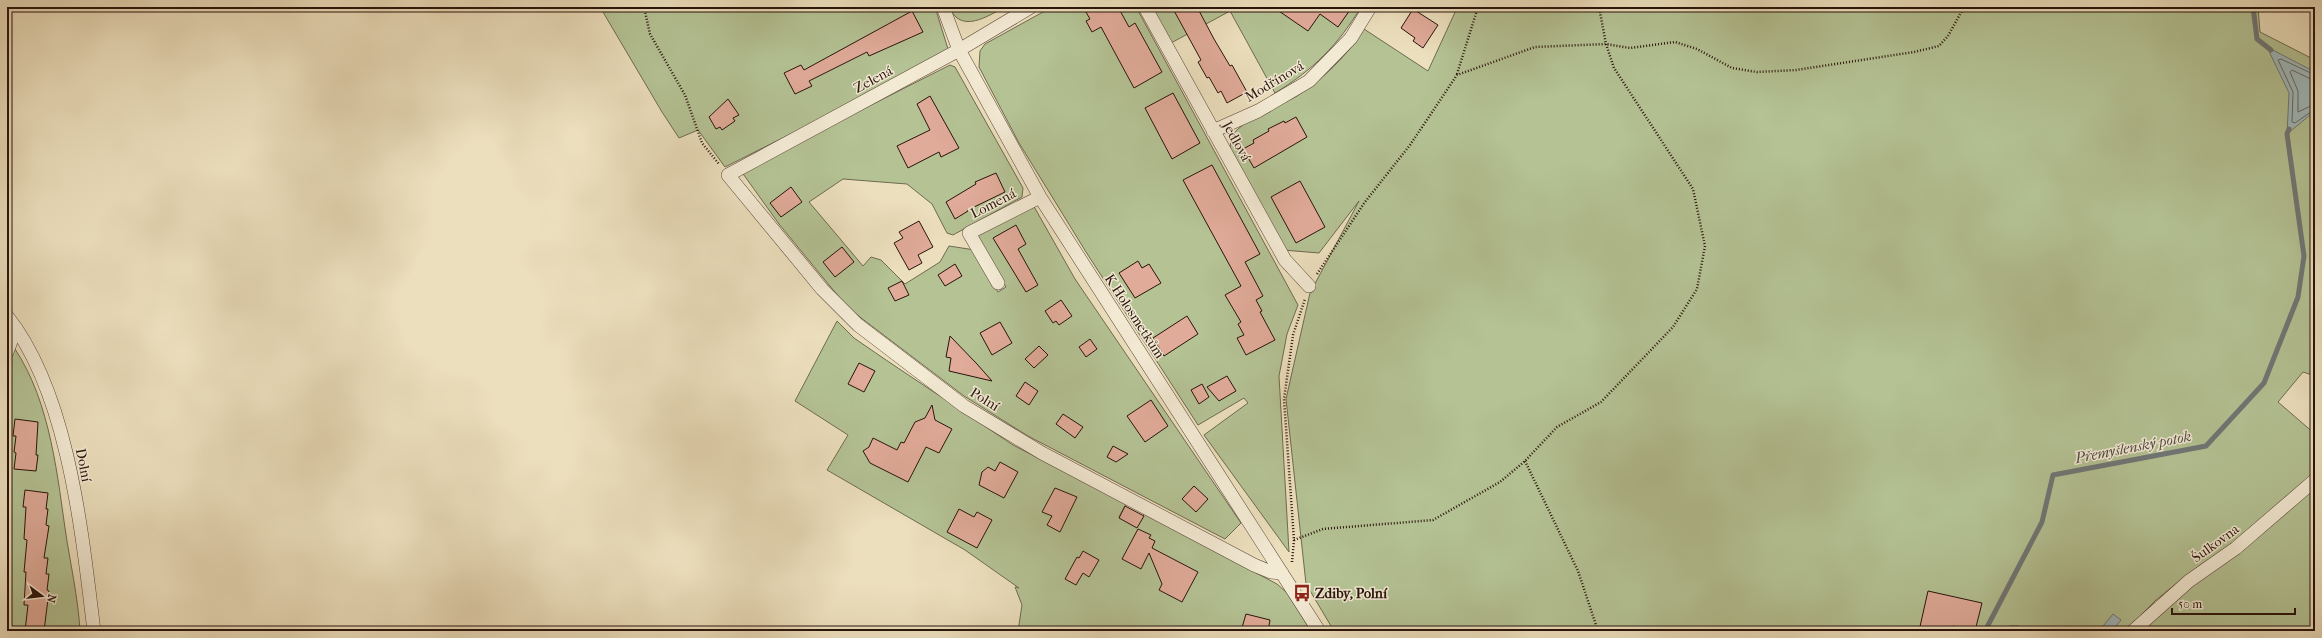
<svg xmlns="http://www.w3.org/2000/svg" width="2322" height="638" viewBox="0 0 2322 638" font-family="'IM FELL French Canon',serif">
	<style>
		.green { fill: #b4c294; stroke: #6e6a50 }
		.water { fill: #9fb9bd; stroke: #707776 }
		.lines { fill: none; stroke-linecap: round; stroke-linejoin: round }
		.shore { stroke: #646664; stroke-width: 1 }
		.stream { stroke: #707776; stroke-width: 5 }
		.building { fill: #e0ab99; stroke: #29130b }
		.lane-casing { stroke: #5a4638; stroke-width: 8 }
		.street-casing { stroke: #5a4638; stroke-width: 14 }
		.path { stroke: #29130b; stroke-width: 2.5; stroke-dasharray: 1 2; stroke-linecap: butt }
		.lane { stroke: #f3ead4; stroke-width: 7 }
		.street { stroke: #f3ead4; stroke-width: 13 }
		.labels { text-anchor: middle; stroke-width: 3; stroke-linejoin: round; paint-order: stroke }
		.street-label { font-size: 14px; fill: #29130b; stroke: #f3ead4 }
		.poi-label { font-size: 14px; font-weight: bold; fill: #29130b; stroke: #f3ead4; text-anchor: start }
		.water-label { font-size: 15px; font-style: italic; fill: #524d49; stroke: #f3ead4 }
	</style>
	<rect width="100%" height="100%" fill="#ecdfbd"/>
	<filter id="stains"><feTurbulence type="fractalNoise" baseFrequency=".005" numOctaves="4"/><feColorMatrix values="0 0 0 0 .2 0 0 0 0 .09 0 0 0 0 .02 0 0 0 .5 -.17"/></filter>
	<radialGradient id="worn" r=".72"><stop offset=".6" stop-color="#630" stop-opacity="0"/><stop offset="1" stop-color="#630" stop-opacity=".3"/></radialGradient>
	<path class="green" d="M600 7H935L948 49 945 56 725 167 698 130 679 138 662 112Z
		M949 7H1005C986 17 961 34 949 7Z
		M1052 7H1136L1298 305 1287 334 1279 376 1289 552 1204 435 1248 403 1244 398 1198 425 1086 252 1019 143 979 67 980 51 985 44Z
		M1152 7H1361C1339 44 1312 71 1275 93L1230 11 1171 43Z
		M1456 7H2258L2260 32 2315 60V376L2303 372 2278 402 2315 434V631H2145L2183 578 2156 600 2125 631H1334L1306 584 1286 399 1310 293 1359 201 1319 253 1283 250 1230 148C1231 140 1232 134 1238 129 1254 114 1278 107 1297 96 1323 79 1347 56 1364 29L1428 71 1457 8Z
		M950 65 955 67 1023 188 1022 197 953 235 947 233 932 204 907 184 843 179 809 202 863 266 871 257 881 260 905 284 940 262 949 246 975 250 998 292 1006 287 978 237 980 230 1032 203 1075 279 1241 523 1225 539 1028 436 964 396 848 308 779 224 741 171Z
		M837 321 854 338 886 360 1013 445 1126 504 1119 517 1137 527 1144 514 1277 584 1287 593 1311 631H1018L1022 605 1015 587 1019 588 965 550 827 470 848 435 795 401Z
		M7 338C48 390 56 465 65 528 70 563 78 596 80 631H7Z"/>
	<path class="water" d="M2267 47 2315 72V111L2287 134 2289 93Z
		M2113 614 2121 620 2112 631H2099Z"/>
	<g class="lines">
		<path class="shore" d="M2315 75 2281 59 2278 60 2293 92 2292 122 2295 123 2315 109
			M2315 81 2292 70 2290 72 2298 91V112L2315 104"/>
		<path class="stream" d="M2253 7 2257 39 2271 50
			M1985 631 2042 522 2053 475 2206 446 2264 383 2298 297 2304 256 2287 134 2289 129"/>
	</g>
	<path class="building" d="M1083 7H1118L1129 27 1135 23 1162 72 1134 88 1101 27 1092 32 1086 21 1090 19Z
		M1172 7H1197L1214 39 1230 66 1232 65 1247 92 1227 103 1221 91 1218 93 1209 77 1207 78 1198 62 1201 60Z
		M1273 7H1352L1338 27 1320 14 1308 31Z
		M1413 9 1438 25 1423 48 1413 41 1415 38 1401 28Z
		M912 11 923 32 869 56 867 52 809 81 812 86 795 94 784 73 801 65 804 70Z
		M1173 93 1200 143 1172 159 1145 108Z
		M930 96 959 148 941 157 939 152 908 168 897 146 930 130 917 104Z
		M728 99 739 115 733 118 735 121 722 130 720 127 716 129 709 117Z
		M1296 117 1307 137 1254 168 1243 149 1254 143 1253 140 1269 131 1268 129 1284 121 1285 123Z
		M1212 165 1260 254 1245 262 1263 296 1256 300 1262 311 1260 312 1275 340 1246 355 1237 338 1244 335 1238 324 1241 322 1225 295 1241 286 1183 180Z
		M996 173 1005 192 968 210V211L955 219 946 202 976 184 975 182Z
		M1300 181 1325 227 1296 243 1271 197Z
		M791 187 802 202 781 217 770 203Z
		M919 221 933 247 918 255 922 263 909 270 894 243 903 238 899 232Z
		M1016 225 1026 244 1018 249 1038 285 1026 292 993 238Z
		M842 247 854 262 835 277 823 262Z
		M1138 261 1142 268 1149 264 1161 283 1135 298 1119 273Z
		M955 264 962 276 945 286 938 275Z
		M902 281 909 295 895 301 888 288Z
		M1061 300 1072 316 1059 325 1056 321 1053 323 1045 311Z
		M1187 316 1198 334 1164 356 1153 338Z
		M1000 322 1012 343 992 355 980 333Z
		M950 336 977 364 992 381 949 371 951 358 946 357Z
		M1090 339 1097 349 1086 357 1079 347Z
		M1039 346 1048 355 1034 368 1025 359Z
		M859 363 875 371 864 392 848 384Z
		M1227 376 1236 391 1219 401 1207 387Z
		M1025 382 1038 391 1029 405 1016 396Z
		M1202 384 1209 397 1199 404 1191 390Z
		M1151 400 1168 426 1145 442 1127 416Z
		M932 405 935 420 952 429 939 453 926 447 908 482 870 463 863 451 869 447 873 438 897 450 901 442 904 443 915 422 925 418Z
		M1063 414 1083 427 1075 438 1056 424Z
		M15 419 38 422 36 455H38L36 471 14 469 16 453 14 452 16 436H13Z
		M1113 446 1128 454 1116 462 1107 457Z
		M1000 462 1018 472 1004 498 979 485 982 472 988 467 995 471Z
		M1194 486 1208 499 1196 512 1182 499Z
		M1055 488 1077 497 1060 532 1047 525 1052 516 1042 512Z
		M25 490 48 493 46 509H48L46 525 49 526 44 558H48L46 574H49L47 590 49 591 44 631H25L28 605H24L26 572H24L27 540 24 539 26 507H23Z
		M1125 506 1144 516 1137 528 1119 518Z
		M959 509 974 517 977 512 992 520 977 548 947 532Z
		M1138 529 1151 535 1149 538 1155 541 1152 548 1198 572 1182 602 1159 590 1162 584 1149 553 1141 569 1122 559Z
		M1083 551 1099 560 1089 577 1083 573 1076 585 1065 579 1077 557 1079 558Z
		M1928 591 1982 603 1975 631 1953 626 1952 631H1919Z
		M1246 614 1270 620 1268 631H1241Z"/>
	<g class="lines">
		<g class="lane-casing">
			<path id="lane" d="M2002 631 2016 629 2019 631"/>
		</g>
		<g class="street-casing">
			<path id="street" d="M943 7 959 50 1040 197 1319 631
				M1031 7 959 50 728 175 822 289 858 325 964 406 1042 453 1254 565 1271 572 1282 573
				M1145 7 1285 260 1309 286
				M1213 131 1258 111 1309 81 1351 38 1370 7
				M998 283 969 233 1040 197
				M7 316C69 394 82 534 94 631
				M7 352 16 328
				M2133 631 2189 581 2236 548 2315 480"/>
		</g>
		<path class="path" d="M644 7 650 34 685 95 702 143 719 164
			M1457 74 1478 7
			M1317 274 1365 202 1410 145 1457 75 1535 47 1606 44 1630 48 1675 42 1697 49 1732 68 1757 72 1796 70 1914 52 1939 46 1948 36 1964 7
			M1525 461 1578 571 1598 631
			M1294 540 1323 529 1433 520 1500 482 1525 461 1557 427 1601 402 1673 327 1697 289 1705 246 1693 189 1614 68 1606 44 1599 7
			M1292 562 1294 540 1284 399 1293 335 1305 299"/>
		<use href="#lane" class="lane"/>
		<use href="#street" class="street"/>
	</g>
	<defs>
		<g id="bus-bare" transform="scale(1.38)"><path d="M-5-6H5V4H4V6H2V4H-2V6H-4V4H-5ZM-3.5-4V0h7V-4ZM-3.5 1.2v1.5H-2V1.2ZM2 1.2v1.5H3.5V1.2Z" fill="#8f2418" stroke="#f3ead4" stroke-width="2.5" paint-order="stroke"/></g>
	</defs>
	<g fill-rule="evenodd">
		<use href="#bus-bare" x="1302" y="593"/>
	</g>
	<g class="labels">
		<g class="street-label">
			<text transform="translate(873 79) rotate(-28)" y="5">Zelená</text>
			<text transform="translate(1274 81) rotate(-31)" y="5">Modřínová</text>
			<text transform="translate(1237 141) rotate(61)" y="5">Jedlová</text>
			<text transform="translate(993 203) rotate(-27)" y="5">Lomená</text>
			<text transform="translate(1135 316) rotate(57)" y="5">K Holosmetkům</text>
			<text transform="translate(985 399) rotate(32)" y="5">Polní</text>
			<text transform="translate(84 465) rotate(79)" y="5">Dolní</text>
			<text transform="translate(2215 543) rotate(-36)" y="5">Šulkovna</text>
		</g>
		<g class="poi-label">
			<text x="1315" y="598">Zdiby, Polní</text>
		</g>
		<g class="water-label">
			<text transform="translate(2133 447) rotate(-11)" y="5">Přemyšlenský potok</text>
		</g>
	</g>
	<rect width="2322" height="638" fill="none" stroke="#ecdfbd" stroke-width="24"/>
	<rect x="8" y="8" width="2306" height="622" fill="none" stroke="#29130b" stroke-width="2"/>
	<rect x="12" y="12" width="2298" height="614" fill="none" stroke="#29130b"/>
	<g transform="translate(42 596) rotate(105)" stroke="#f3ead4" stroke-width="3" paint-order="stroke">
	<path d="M0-3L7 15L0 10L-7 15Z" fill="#29130b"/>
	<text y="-6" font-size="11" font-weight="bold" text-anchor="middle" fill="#29130b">N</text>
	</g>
	<path d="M2172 608v6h123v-6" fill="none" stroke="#29130b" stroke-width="2"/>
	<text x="2178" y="608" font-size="12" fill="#29130b" stroke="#f3ead4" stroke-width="3" paint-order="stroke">50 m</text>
	<rect width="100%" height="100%" filter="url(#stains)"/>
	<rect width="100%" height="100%" fill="url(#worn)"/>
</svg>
